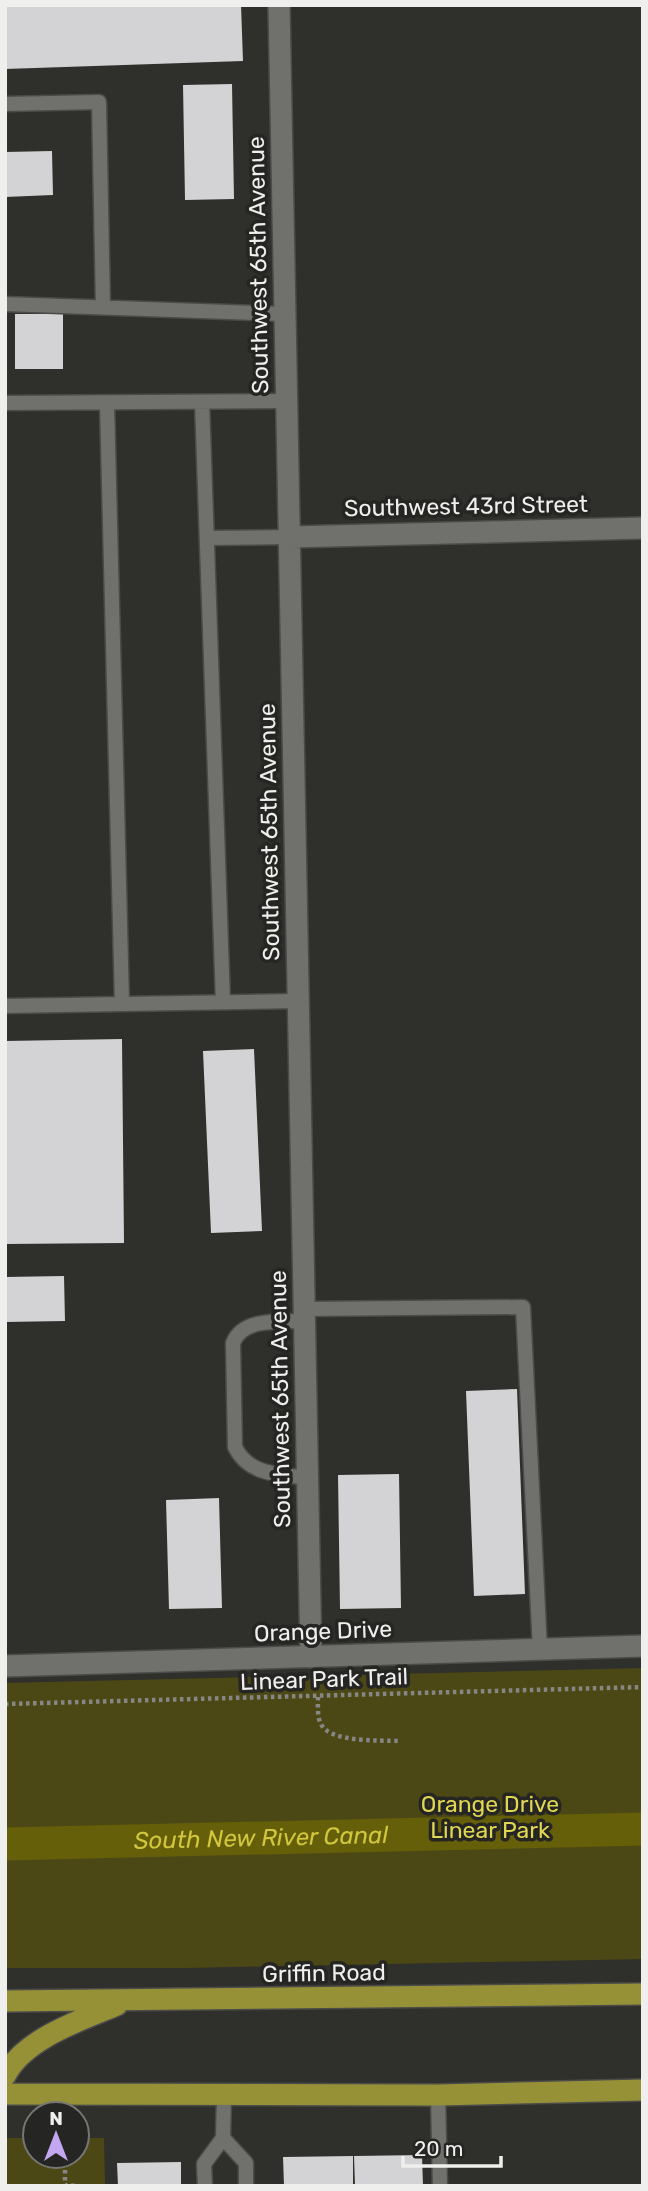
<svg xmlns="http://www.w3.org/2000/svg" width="648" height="2191" viewBox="0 0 648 2191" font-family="Rubik,sans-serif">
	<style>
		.green { fill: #4c4815 }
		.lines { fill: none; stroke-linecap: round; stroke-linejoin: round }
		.canal { stroke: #655f0a; stroke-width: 33 }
		.building { fill: #d3d2d5 }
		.service-casing { stroke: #4b4b49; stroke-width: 17 }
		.minor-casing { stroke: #4b4b49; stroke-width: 24 }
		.tertiary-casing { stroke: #4b4b49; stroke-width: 24 }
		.primary-casing { stroke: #4b4b49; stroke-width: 24 }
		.path { stroke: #868683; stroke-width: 4.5; stroke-dasharray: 3.5 3.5; stroke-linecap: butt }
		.service { stroke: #70706d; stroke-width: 14 }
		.minor { stroke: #70706d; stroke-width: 21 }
		.tertiary { stroke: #70706d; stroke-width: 21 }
		.primary { stroke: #969036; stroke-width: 21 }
		.labels { text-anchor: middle; stroke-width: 7; stroke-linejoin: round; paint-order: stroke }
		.street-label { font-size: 23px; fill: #efefed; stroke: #252523 }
		.park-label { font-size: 23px; fill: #e0d651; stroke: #252523 }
		.water-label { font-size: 24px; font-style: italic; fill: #d1c63e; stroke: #252523 }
	</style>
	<rect width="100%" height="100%" fill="#2f2f2c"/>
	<path class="green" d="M643 1668V1959L184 1968H5V1683Z
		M5 2138H35V2156H77V2138H104L105 2186H5Z"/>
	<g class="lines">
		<path class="canal" id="s1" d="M5 1844 643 1829"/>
	</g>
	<path class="building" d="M5 5H241L243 61 5 69Z
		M232 84 234 199 185 200 183 85Z
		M52 151 53 195 5 197V152Z
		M15 314H63V369H15Z
		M122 1039 124 1243 5 1244V1041Z
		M254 1049 262 1231 211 1233 203 1051Z
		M64 1276 65 1321 5 1322V1277Z
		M517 1389 525 1594 474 1596 466 1391Z
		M399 1474 401 1608 340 1609 338 1475Z
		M219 1498 222 1608 169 1609 166 1500Z
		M422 2155 423 2186H355L354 2156Z
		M353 2156V2186H284L283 2157Z
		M181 2162V2186H118L117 2163Z"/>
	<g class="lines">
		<g class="service-casing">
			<path id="service" d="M5 104 99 102 103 307
				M5 304 285 314
				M202 402 223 1002
				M5 403 287 401
				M107 403 122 1004
				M207 538 290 537
				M5 1006 298 1001
				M304 1309 523 1307 540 1650
				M304 1321C280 1322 243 1317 233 1343L235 1447C249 1476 280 1474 308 1478
				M438 2095 440 2186
				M223 2138 246 2163V2186
				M205 2186 204 2164 223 2138 224 2096"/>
		</g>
		<g class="minor-casing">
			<path id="minor" d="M279 5 311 1657
				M290 537 643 528"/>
		</g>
		<g class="tertiary-casing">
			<path id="tertiary" d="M5 1666 643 1646"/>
		</g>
		<g class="primary-casing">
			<path id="primary" d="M5 2001 643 1994
				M5 2076C23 2039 81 2020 117 2005
				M5 2094 438 2095 643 2090"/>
		</g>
		<path class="path" d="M318 1697C318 1705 317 1717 321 1724 330 1743 381 1740 399 1741
			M5 1704 643 1687
			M65 2156V2185L78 2186"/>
		<use href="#service" class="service"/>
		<use href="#minor" class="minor"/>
		<use href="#tertiary" class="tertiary"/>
		<use href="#primary" class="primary"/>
	</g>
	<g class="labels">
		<g class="street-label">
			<text transform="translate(258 265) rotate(-91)" y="8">Southwest 65th Avenue</text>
			<text transform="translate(466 506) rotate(-1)" y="8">Southwest 43rd Street</text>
			<text transform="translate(269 832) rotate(-91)" y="8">Southwest 65th Avenue</text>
			<text transform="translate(280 1399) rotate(-91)" y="8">Southwest 65th Avenue</text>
			<text transform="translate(323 1631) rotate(-2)" y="8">Orange Drive</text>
			<text transform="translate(324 1679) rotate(-2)" y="8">Linear Park Trail</text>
			<text transform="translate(324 1973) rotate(-1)" y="8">Griffin Road</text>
		</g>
		<g class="park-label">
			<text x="490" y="1812">Orange Drive<tspan x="490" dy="26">Linear Park</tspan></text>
		</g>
		<g class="water-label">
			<text dy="8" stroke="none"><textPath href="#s1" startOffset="256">South New River Canal</textPath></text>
		</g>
	</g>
	<rect width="648" height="2191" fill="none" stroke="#efefed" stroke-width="14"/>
	<g transform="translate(56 2135)"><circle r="33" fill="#252523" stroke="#767674" stroke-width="2"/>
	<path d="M0-5L12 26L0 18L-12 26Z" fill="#c4a7f1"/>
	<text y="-10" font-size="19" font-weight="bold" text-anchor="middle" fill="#efefed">N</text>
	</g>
	<path d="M403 2156v10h98v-10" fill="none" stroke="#efefed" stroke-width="3.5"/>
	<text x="414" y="2156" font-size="21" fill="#efefed" stroke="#252523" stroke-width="5" paint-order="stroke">20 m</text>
</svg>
